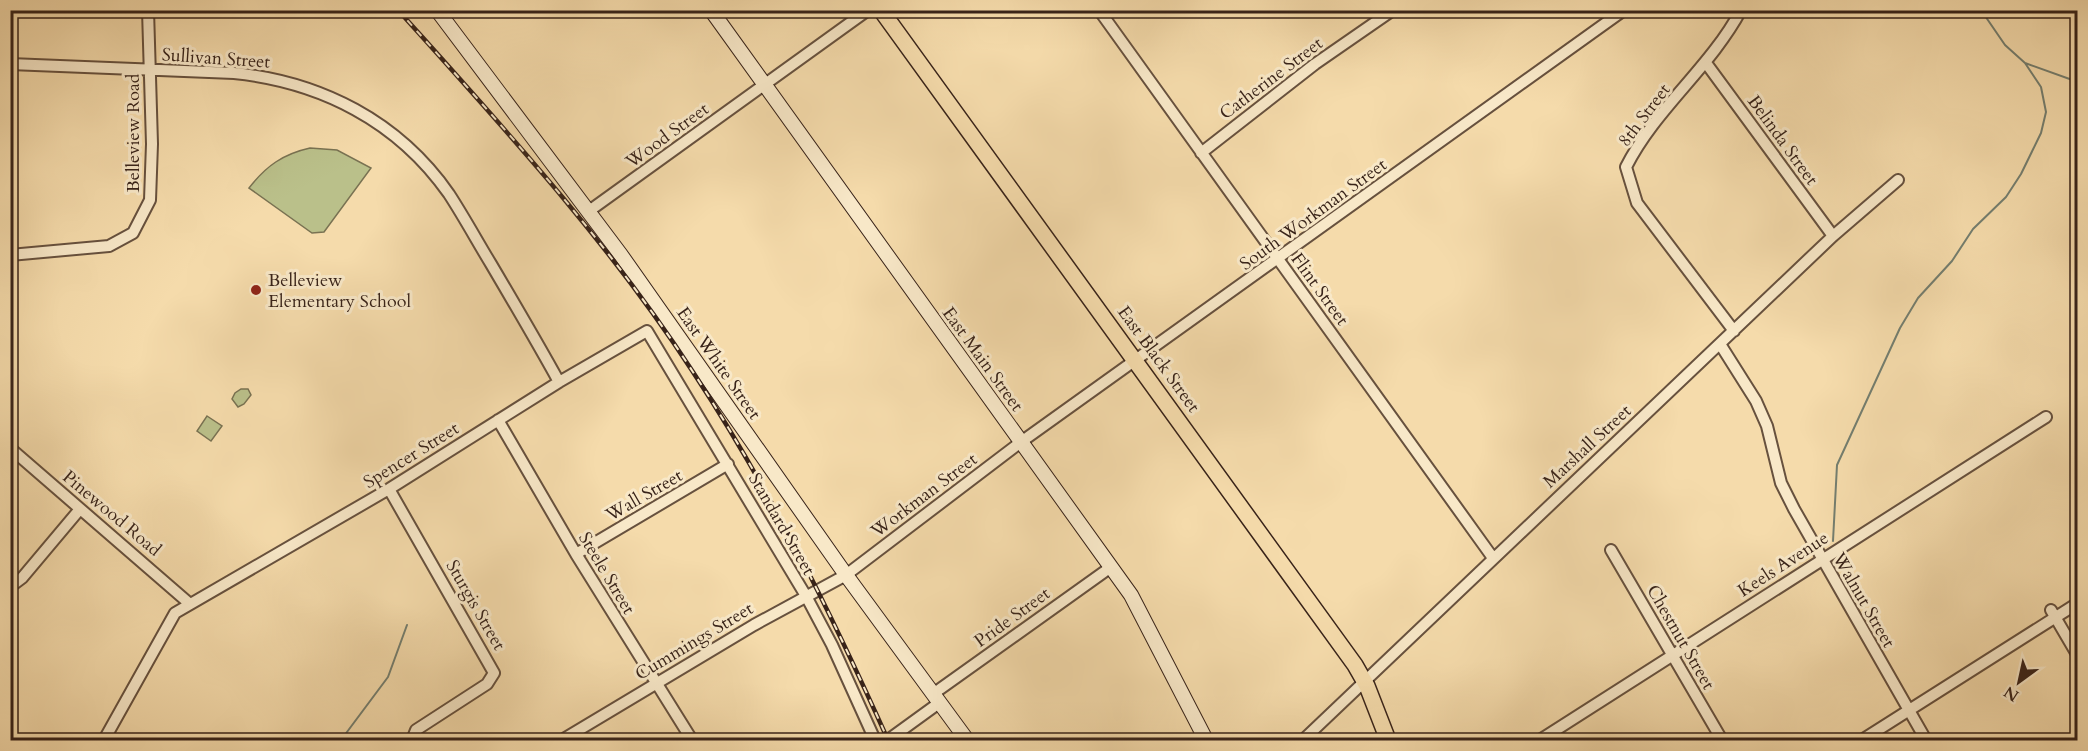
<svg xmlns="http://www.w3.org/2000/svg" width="2088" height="751" viewBox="0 0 2088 751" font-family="Cardo,serif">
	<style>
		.park { fill: #bac08a; stroke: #797252; stroke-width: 1.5 }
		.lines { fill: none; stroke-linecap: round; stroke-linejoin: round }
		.stream { stroke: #747e6f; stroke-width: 2 }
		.street-casing { stroke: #67513e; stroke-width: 14 }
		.secondary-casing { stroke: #382319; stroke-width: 16 }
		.primary-casing { stroke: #382319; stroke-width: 18 }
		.street { stroke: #f8e8c8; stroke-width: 10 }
		.secondary { stroke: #f8e8c8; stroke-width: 14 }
		.primary { stroke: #f5dbab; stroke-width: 15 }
		.rail-casing { stroke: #382319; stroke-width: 4.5 }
		.rail { stroke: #f8e8c8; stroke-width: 2; stroke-dasharray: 7; stroke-linecap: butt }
		.poi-dot { fill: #8f2418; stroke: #f8e8c8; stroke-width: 2 }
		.labels { text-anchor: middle; stroke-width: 6; stroke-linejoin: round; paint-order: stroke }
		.street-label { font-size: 18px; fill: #382319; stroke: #f8e8c8 }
		.poi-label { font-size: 18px; fill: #382319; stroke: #f8e8c8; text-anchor: start }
	</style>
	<rect width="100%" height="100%" fill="#f5dbab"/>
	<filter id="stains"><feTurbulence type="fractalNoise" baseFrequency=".00333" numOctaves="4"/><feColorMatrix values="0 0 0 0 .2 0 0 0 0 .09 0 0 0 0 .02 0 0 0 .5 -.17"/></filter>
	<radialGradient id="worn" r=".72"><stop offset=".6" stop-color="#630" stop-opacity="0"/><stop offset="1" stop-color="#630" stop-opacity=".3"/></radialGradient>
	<path class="park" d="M310 148 337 150 371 168 324 232 312 233 249 188C266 166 283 154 310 148Z
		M241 389H248L251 395 244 404 238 407 232 399 235 393Z
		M207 416 222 426 211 441 197 431Z"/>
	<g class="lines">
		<path class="stream" d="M2025 63 2078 82
			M1833 541 1837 465 1900 328 1918 298 1952 261 1973 229 2006 197 2021 174 2041 133 2046 112 2041 87 2025 63 2005 45 1981 10
			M341 740 388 677 407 625"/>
		<g class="street-casing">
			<path id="street" d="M1099 10 1493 558
				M1706 63 1833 236
				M10 64 234 73C321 82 398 121 449 194 464 217 477 241 491 264 514 303 537 342 559 382
				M1201 153 1315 64 1393 10
				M589 211 868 10
				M10 255 109 246 133 233 150 200 152 144 148 10
				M1734 331 1637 203 1626 167C1655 109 1710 68 1741 10
				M1720 344 1756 401 1767 426 1781 483 1794 509 1926 740
				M498 420 576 554 692 740
				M10 448 190 604
				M389 489 494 673 487 684 416 730 412 740
				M1611 550 1722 740
				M576 554 728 464
				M10 587 22 578 80 509
				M2051 610 2078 656
				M933 694 1111 567
				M104 740 175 613 389 489 559 382 647 331 806 596 832 645 875 740
				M562 740 754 625 846 575 1021 442 1624 10
				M888 740 939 703
				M1303 740 1833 236 1898 180
				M1540 740 2046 417
				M1862 740 2078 603"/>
		</g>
		<g class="secondary-casing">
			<path id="secondary" d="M437 10 621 255 846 575 967 740
				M711 10 1131 595 1206 740"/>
		</g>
		<g class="primary-casing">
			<path id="primary" d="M881 10 1355 665 1367 686 1388 740"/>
		</g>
		<use href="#street" class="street"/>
		<use href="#secondary" class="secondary"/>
		<use href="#primary" class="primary"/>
		<g class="rail-casing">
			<path id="rail" d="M398 10C502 126 608 241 693 372 770 489 831 613 888 740"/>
		</g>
		<use href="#rail" class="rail"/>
	</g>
	<circle class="poi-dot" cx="256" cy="290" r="6"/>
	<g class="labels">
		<g class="street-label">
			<text transform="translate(216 58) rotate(4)" y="6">Sullivan Street</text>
			<text transform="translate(1271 78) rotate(-37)" y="6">Catherine Street</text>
			<text transform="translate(1644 115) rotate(-53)" y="6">8th Street</text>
			<text transform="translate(133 133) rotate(-90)" y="6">Belleview Road</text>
			<text transform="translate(667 135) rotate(-36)" y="6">Wood Street</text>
			<text transform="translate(1783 140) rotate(54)" y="6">Belinda Street</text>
			<text transform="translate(1313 214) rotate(-36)" y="6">South Workman Street</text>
			<text transform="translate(1320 289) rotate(54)" y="6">Flint Street</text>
			<text transform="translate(983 359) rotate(54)" y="6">East Main Street</text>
			<text transform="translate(1159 359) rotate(54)" y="6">East Black Street</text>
			<text transform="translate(719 363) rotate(55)" y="6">East White Street</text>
			<text transform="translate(1587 446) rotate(-43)" y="6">Marshall Street</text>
			<text transform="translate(411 455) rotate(-32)" y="6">Spencer Street</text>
			<text transform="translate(644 495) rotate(-30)" y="6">Wall Street</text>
			<text transform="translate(924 495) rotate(-37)" y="6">Workman Street</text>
			<text transform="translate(112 513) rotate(40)" y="6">Pinewood Road</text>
			<text transform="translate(782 524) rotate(60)" y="6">Standard Street</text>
			<text transform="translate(1783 564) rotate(-33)" y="6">Keels Avenue</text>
			<text transform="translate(607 573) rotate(59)" y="6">Steele Street</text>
			<text transform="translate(1864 600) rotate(60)" y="6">Walnut Street</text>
			<text transform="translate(476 605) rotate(60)" y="6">Sturgis Street</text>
			<text transform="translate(1012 617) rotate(-36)" y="6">Pride Street</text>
			<text transform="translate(1681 637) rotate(60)" y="6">Chestnut Street</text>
			<text transform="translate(694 641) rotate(-31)" y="6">Cummings Street</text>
		</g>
		<g class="poi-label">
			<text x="268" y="286">Belleview<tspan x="268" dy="21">Elementary School</tspan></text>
		</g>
	</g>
	<rect width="2088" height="751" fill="none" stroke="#f5dbab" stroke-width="36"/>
	<rect x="12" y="12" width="2064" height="727" fill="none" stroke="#382319" stroke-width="3"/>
	<rect x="18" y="18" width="2052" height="715" fill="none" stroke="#382319" stroke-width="1.5"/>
	<g transform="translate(2019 682) rotate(213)" stroke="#f8e8c8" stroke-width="4.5" paint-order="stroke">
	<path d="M0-4.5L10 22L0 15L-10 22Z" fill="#382319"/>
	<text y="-9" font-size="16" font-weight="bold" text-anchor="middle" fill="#382319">N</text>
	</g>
	<rect width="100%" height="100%" filter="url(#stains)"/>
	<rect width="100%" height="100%" fill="url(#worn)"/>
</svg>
